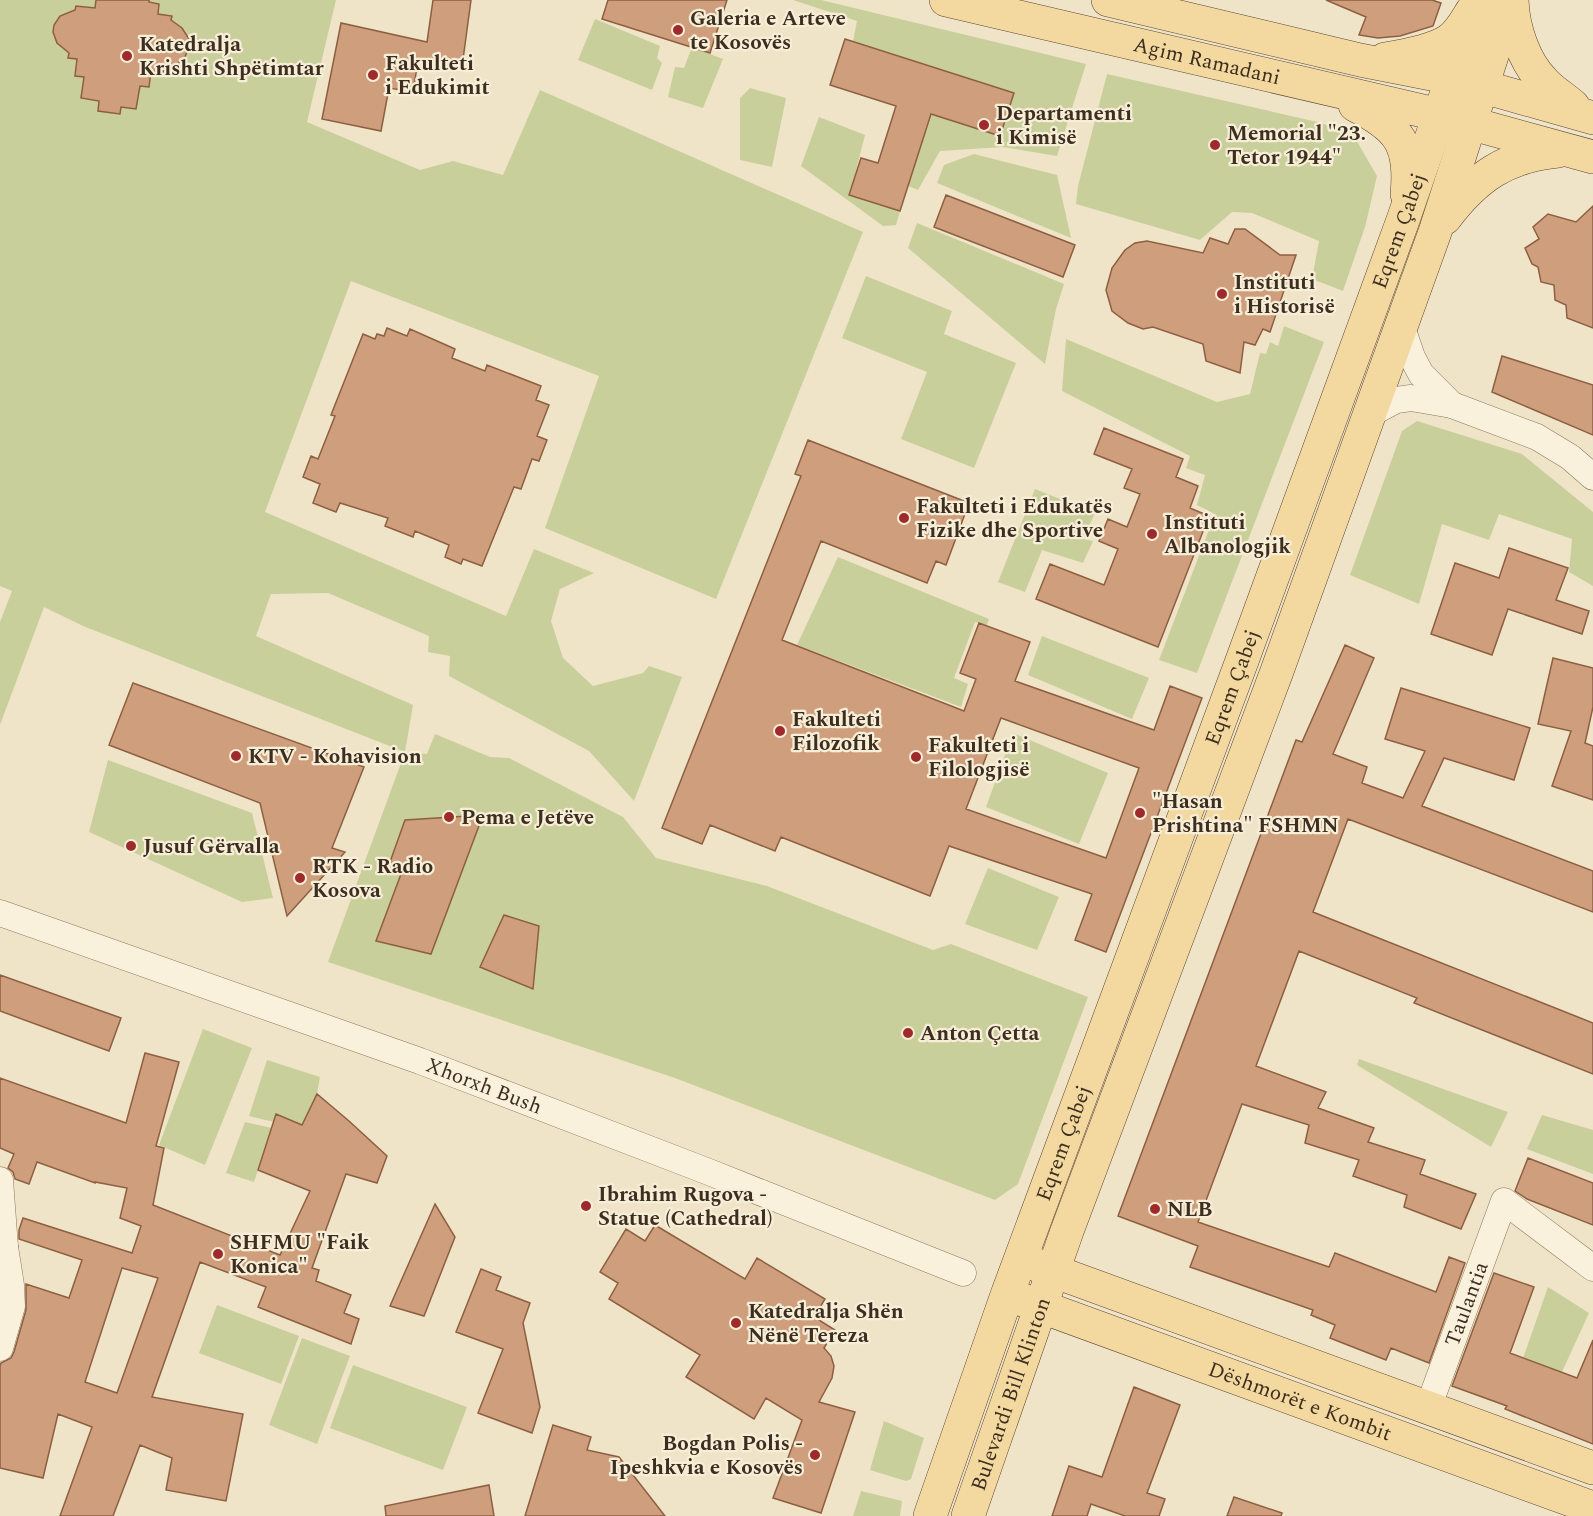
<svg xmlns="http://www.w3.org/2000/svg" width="1593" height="1516" viewBox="0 0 1593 1516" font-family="Spectral,serif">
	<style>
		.green { fill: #c9cf9b }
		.building { fill: #cf9f7d; stroke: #8d5f41; stroke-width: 1.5; fill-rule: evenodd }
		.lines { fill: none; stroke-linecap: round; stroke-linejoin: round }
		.minor-casing { stroke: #8d765c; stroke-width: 27 }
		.major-casing { stroke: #5b4430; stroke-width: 34 }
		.minor { stroke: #faf1dc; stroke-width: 26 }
		.major { stroke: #f3d9a0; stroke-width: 33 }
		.poi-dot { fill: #9e2a2b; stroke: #f7eed8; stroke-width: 2 }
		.labels { text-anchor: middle; stroke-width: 4.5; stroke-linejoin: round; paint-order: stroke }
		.poi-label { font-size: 21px; font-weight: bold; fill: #3d2e20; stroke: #f7eed8; text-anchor: start }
		.street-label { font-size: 21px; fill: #3d2e20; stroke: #f7eed8 }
	</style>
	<rect width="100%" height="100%" fill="#f0e4c8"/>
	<path class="green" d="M0 0H336L307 122 420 170 453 161 503 175 540 90 863 232 716 599 545 528 599 376 351 281 265 512 506 616 534 549 594 573 560 589 551 621 563 658 593 686 643 673 649 666 682 677 634 801 589 751 449 676 450 656 428 652 429 636 328 593 271 594 256 636 413 705 405 752 427 754 435 734 490 757 509 758 623 817 656 858 767 886 933 950 951 944 1088 997 1018 1184 995 1200 675 1078 328 962 405 752 83 626 44 607 0 725V622L12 591 0 586Z
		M793 0H821L1086 64 1057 156 1003 147 940 151 918 190 908 186 931 114 999 136 1014 93 853 41 857 21Z
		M595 19 660 46 657 58 662 63 652 90 578 60Z
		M692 47 723 59 703 108 668 97 675 67 684 68Z
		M1107 74 1322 123 1355 138 1377 176 1365 227 1343 291 1312 279 1319 241 1252 213 1232 212 1200 240 1076 204 1078 186Z
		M750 88 786 98 772 167 740 160V98Z
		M819 117 865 135 850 195 900 211 896 225 883 226 801 166Z
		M974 154 1057 175 1071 238 937 183 944 165Z
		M917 223 1064 284 1056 309 1045 364 908 248Z
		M866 276 952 311 944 334 1016 363 974 468 901 439 927 372 842 338Z
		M1284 326 1324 342 1197 673 1159 660 1215 514 1197 505 1205 475 1186 468 1190 456 1062 391 1066 339 1217 402 1250 394 1260 353 1266 354 1270 342 1278 346Z
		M1417 421 1522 454 1593 512V586L1569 572 1572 539 1499 514 1489 540 1442 524 1419 604 1350 575 1402 431Z
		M1035 489 1095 513 1083 539 1093 541 1083 563 1042 550 1025 592 998 582Z
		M838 557 989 619 987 625 975 622 954 678 968 684 961 707 797 645Z
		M1042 636 1149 678 1132 719 1028 675Z
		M1013 733 1108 773 1079 844 986 807Z
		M108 760 252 813 273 898 242 902 89 832Z
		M988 868 1059 897 1037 950 965 924Z
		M203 1029 252 1048 205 1165 159 1145Z
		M1359 1059 1508 1112 1491 1147 1357 1065Z
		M267 1060 320 1077 317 1094 302 1125 276 1114 274 1122 249 1116Z
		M1542 1115 1593 1130V1174L1527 1149Z
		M245 1122 272 1128 254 1182 226 1173Z
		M1548 1287 1589 1313 1562 1372 1523 1358Z
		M217 1305 299 1336 281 1384 199 1353Z
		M302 1338 350 1356 317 1444 269 1425Z
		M353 1365 467 1407 443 1470 330 1428Z
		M884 1421 924 1438 911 1479 906 1481 870 1470Z
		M861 1491 902 1501 900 1516H853Z"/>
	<path class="building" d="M96 0H149V2L159 4 158 14 172 16 171 20 182 28 189 39V47L184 59 177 64 164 68V72L151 71 149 87 140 86 136 109 121 107 120 114 98 111 99 101 81 98 84 77 75 76 77 59 68 58 69 53 57 43 53 32 54 25 60 16 75 10 76 6 95 8Z
		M433 0H471L462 67 418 61 413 92 389 88 381 131 322 119 341 23 427 42Z
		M608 0H727L710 53 602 19Z
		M1326 0H1432L1441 3 1433 26 1400 36 1378 38 1359 35 1366 17Z
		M845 39 1014 93 1000 136 931 114 900 211 849 195 861 158 878 163 896 106 830 85Z
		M946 195 1075 245 1063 277 934 227Z
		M1593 206V328L1567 318 1566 305 1555 300 1554 285 1541 282 1538 267 1532 264 1525 248 1539 239 1533 227 1548 214 1576 222Z
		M1235 229H1245L1280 255H1296L1270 332 1263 329 1255 345 1244 342 1240 373 1206 361 1203 344 1153 327 1143 329 1128 323 1112 311 1106 290 1112 268 1125 250 1135 243 1147 241 1203 253 1210 238 1228 244Z
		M387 328 407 336 410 329 455 349 452 358 485 371 487 365 541 386 536 400 549 405 537 436 547 440 539 461 532 459 521 489 514 487 482 566 463 559 461 564 445 557 449 545 415 531 413 537 385 526 388 518 340 503 336 512 313 503 320 484 303 477 311 456 318 459 335 416 331 415 363 334 375 339 377 334 384 336Z
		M1502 356 1593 385V435L1492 392Z
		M1104 428 1183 459 1176 477 1198 486 1190 508 1209 516 1158 647 1036 599 1050 564 1104 585 1118 549 1099 541 1108 519 1127 527 1140 494 1124 488 1132 469 1094 454Z
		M808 440 969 503 946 565 936 561 927 583 821 541 782 640 964 711 976 679 960 673 979 623 1030 642 1015 681 1154 730 1170 686 1202 698 1106 952 1075 940 1092 894 949 846 930 896 781 837 775 851 710 825 702 844 662 828 801 476 795 474ZM1001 718 1139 768 1106 858 966 809Z
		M1509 548 1568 568 1556 600 1589 611 1582 634 1508 609 1492 655 1431 634 1455 563 1499 578Z
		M1345 645 1374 658 1333 754 1367 767 1362 783 1403 798 1425 751 1385 739 1401 688 1530 728 1514 780 1444 758 1422 806 1593 871V912L1348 819 1313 912 1593 1023V1074L1414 1003 1417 998 1299 951 1256 1066 1326 1092 1318 1108 1374 1128 1368 1142 1425 1160 1420 1174 1476 1194 1461 1229 1404 1207 1407 1195 1353 1176 1359 1160 1305 1143 1309 1125 1242 1104 1198 1222 1329 1267 1335 1253 1436 1292 1449 1257 1465 1263 1429 1363 1391 1348 1386 1360 1330 1338 1335 1325 1311 1315 1313 1310 1190 1267 1198 1246 1118 1216 1296 740 1302 742Z
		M1553 658 1593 668V707L1585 743 1593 746V800L1552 786 1571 731 1538 724Z
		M133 683 364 767 332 848 345 852 287 916 260 803 109 745Z
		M483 815 431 954 376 941 404 866 390 862 405 820Z
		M504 915 539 926 533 989 480 967Z
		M0 975 121 1018 109 1051 0 1011Z
		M145 1053 179 1062 156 1146 164 1148 153 1205 280 1255 310 1191 258 1170 276 1114 302 1125 317 1094 349 1121 387 1156 377 1183 346 1174 312 1268 319 1270 316 1281 351 1295 344 1313 359 1319 351 1344 258 1307 266 1287 200 1262 152 1397 243 1414 226 1501 166 1490 172 1458 140 1445 113 1516H60L92 1427 58 1414 43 1478 0 1468V1366L1 1363 11 1358 14 1352 26 1310V1284L69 1298 82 1260 19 1239V1230L23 1218 132 1253 141 1226 120 1218 127 1188 95 1182V1183L37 1162 29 1184 15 1179 13 1172 8 1168 14 1154 0 1148V1078L126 1123ZM122 1268 158 1278 117 1393 85 1382Z
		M1528 1158 1593 1183V1225L1527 1199 1515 1191Z
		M435 1204 455 1237 424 1316 390 1306Z
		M655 1225 745 1279 757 1258 825 1299 814 1317 835 1330 824 1348 831 1356 834 1366 832 1378 819 1402 855 1412 821 1513 773 1498 802 1420 766 1398 754 1419 686 1377 700 1355 609 1299 618 1283 600 1272 626 1229 645 1241Z
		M481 1269 501 1277 496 1290 530 1303 523 1323 540 1407 532 1433 478 1413 503 1349 456 1332Z
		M1494 1273 1534 1287 1510 1353 1577 1378 1593 1340V1444L1505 1409 1507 1406 1452 1386Z
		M1134 1387 1180 1405 1147 1493 1165 1499 1159 1516H1125L1091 1504 1087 1516H1052L1069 1466 1102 1477Z
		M553 1425 591 1437 587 1450 619 1457 665 1516H525Z
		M489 1485 494 1516H386L385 1506Z
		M1234 1497 1282 1513 1281 1516H1227Z"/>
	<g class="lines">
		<g class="minor-casing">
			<g id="minor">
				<path d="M1401 325 1412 357 1421 374 1452 405"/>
				<path d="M1368 415 1396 400 1411 398 1452 405 1537 437 1570 457 1593 477"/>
				<path id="s1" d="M0 913 420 1061 709 1172 963 1273"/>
				<path d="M0 1180 5 1247"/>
				<path d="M0 1245 5 1247 11 1285 12 1306 0 1348"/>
				<path id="s2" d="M1428 1408 1504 1201 1593 1268"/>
			</g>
		</g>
		<g class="major-casing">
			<g id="major">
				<path id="s3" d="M946 0 1440 115 1593 157"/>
				<path d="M1108 0 1360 60 1452 78 1593 118"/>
				<path d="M1512 0C1513 28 1524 62 1544 82 1552 91 1564 98 1573 106"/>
				<path d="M1385 59C1404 56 1432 51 1448 41 1459 34 1465 22 1472 11"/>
				<path d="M1355 105C1398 127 1412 143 1407 194"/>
				<path d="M1445 218C1476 177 1506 156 1558 151"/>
				<path d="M1034 1264 1593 1468"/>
				<path id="s4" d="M1020 1299 1593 1508"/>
				<path id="s5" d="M930 1516 1007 1295 1243 658 1403 220 1452 78 1483 0"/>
				<path id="s6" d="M968 1516 1067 1231 1277 671 1435 232 1510 0"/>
			</g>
		</g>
		<use href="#minor" class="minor"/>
		<use href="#major" class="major"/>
	</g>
	<g class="poi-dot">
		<circle cx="678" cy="30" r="6"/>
		<circle cx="127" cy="56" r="6"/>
		<circle cx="373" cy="75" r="6"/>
		<circle cx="984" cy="125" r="6"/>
		<circle cx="1215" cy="145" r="6"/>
		<circle cx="1222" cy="294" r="6"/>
		<circle cx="904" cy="518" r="6"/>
		<circle cx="1152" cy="534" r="6"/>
		<circle cx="780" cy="731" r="6"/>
		<circle cx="236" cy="756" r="6"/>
		<circle cx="916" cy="757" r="6"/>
		<circle cx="1140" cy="813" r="6"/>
		<circle cx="449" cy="817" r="6"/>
		<circle cx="131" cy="846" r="6"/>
		<circle cx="300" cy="878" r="6"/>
		<circle cx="908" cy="1033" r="6"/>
		<circle cx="586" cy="1206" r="6"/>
		<circle cx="1155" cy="1209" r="6"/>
		<circle cx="218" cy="1254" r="6"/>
		<circle cx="736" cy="1323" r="6"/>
		<circle cx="815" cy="1455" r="6"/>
	</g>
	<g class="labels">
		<g class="poi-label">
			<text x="690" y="25">Galeria e Arteve<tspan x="690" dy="24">te Kosovës</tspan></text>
			<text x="139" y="51">Katedralja<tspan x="139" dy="24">Krishti Shpëtimtar</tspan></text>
			<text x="385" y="70">Fakulteti<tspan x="385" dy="24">i Edukimit</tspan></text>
			<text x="996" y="120">Departamenti<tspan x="996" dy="24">i Kimisë</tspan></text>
			<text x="1227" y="140">Memorial "23.<tspan x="1227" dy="24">Tetor 1944"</tspan></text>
			<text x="1234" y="289">Instituti<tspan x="1234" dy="24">i Historisë</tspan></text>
			<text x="916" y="513">Fakulteti i Edukatës<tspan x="916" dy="24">Fizike dhe Sportive</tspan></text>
			<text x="1164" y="529">Instituti<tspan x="1164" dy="24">Albanologjik</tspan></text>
			<text x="792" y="726">Fakulteti<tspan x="792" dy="24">Filozofik</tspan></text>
			<text x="928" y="752">Fakulteti i<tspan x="928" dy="24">Filologjisë</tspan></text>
			<text x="248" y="763">KTV - Kohavision</text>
			<text x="1152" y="808">"Hasan<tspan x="1152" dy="24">Prishtina" FSHMN</tspan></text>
			<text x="461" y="824">Pema e Jetëve</text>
			<text x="143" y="853">Jusuf Gërvalla</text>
			<text x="312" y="873">RTK - Radio<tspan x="312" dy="24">Kosova</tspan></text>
			<text x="920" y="1040">Anton Çetta</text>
			<text x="598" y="1201">Ibrahim Rugova -<tspan x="598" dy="24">Statue (Cathedral)</tspan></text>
			<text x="1167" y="1216">NLB</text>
			<text x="230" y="1249">SHFMU "Faik<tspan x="230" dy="24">Konica"</tspan></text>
			<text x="748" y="1318">Katedralja Shën<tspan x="748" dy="24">Nënë Tereza</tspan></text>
			<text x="803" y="1450" text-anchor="end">Bogdan Polis -<tspan x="803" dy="24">Ipeshkvia e Kosovës</tspan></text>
		</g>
		<g class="street-label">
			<text dy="7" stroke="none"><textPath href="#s3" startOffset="268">Agim Ramadani</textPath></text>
			<text dy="7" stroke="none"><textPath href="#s5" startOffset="1368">Eqrem Çabej</textPath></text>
			<text dy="7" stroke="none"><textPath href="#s5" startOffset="882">Eqrem Çabej</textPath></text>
			<text dy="7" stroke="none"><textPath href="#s1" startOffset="514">Xhorxh Bush</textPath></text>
			<text dy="7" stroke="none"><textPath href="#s5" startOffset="396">Eqrem Çabej</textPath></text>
			<text dy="7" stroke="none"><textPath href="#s2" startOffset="111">Taulantia</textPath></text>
			<text dy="7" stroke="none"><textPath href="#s6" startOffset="129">Bulevardi Bill Klinton</textPath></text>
			<text dy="7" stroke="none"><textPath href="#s4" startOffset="298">Dëshmorët e Kombit</textPath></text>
		</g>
	</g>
</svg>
